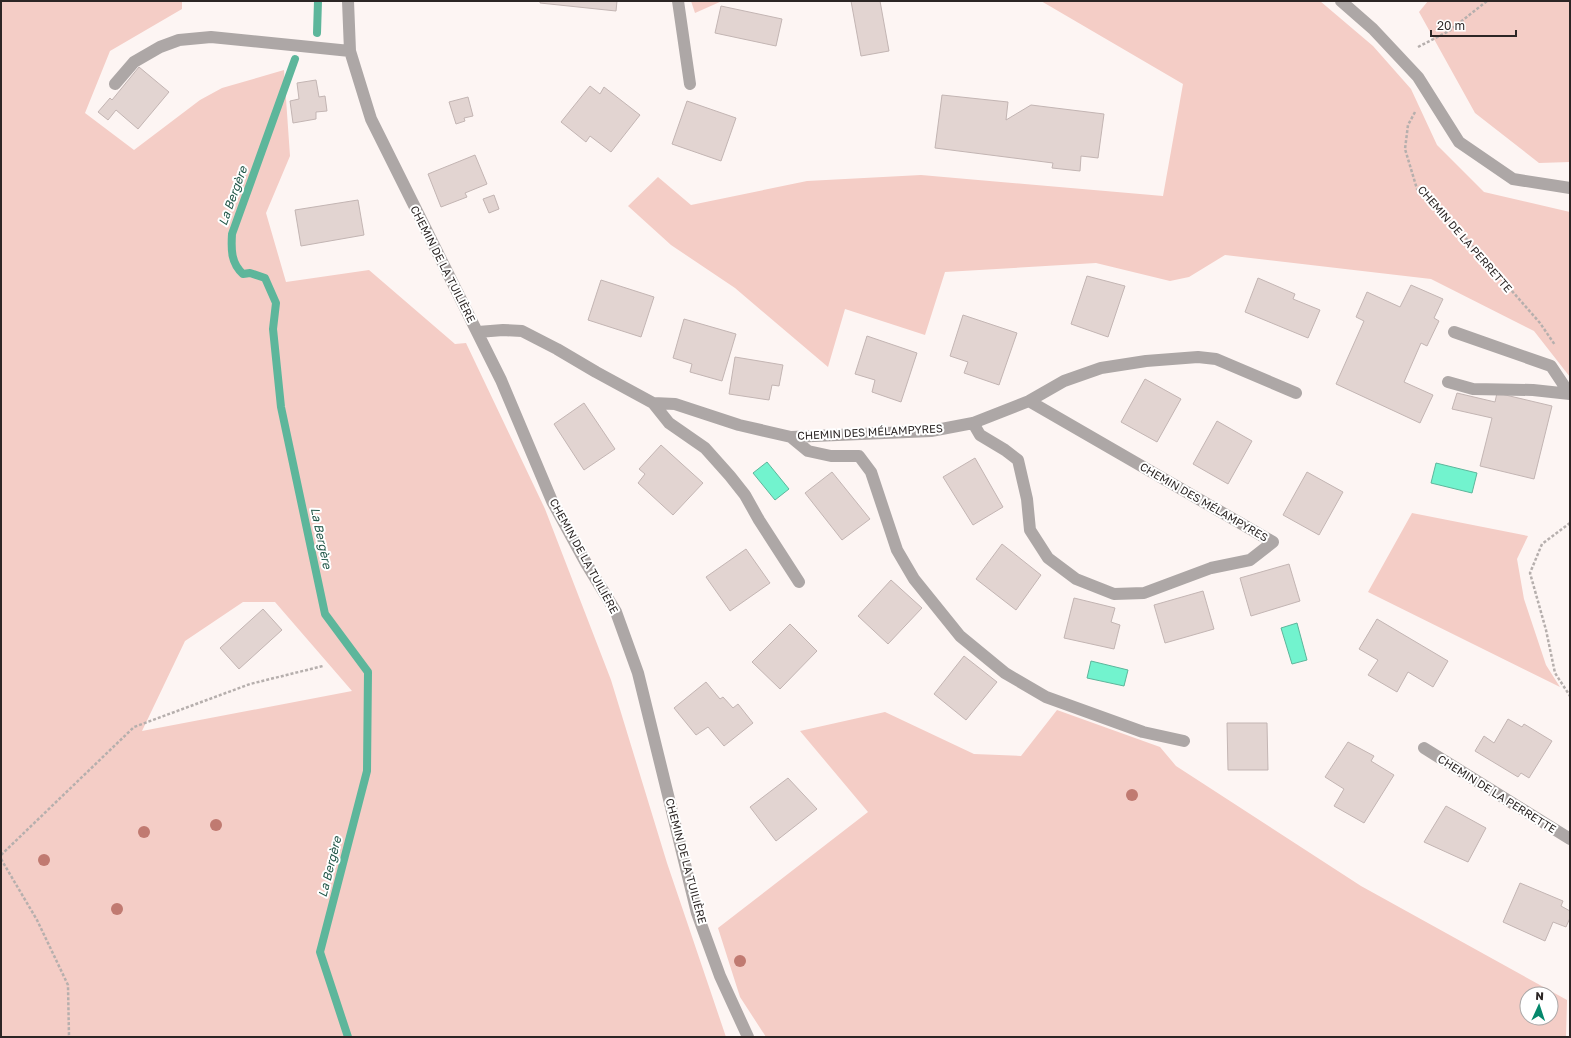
<svg xmlns="http://www.w3.org/2000/svg" width="1571" height="1038" viewBox="0 0 1571 1038" font-family="'Golos Text',sans-serif">
	<style>
		.green { fill: #f4cdc6; fill-rule: evenodd }
		.water { fill: #72f3ce; stroke: #5db69b }
		.lines { fill: none; stroke-linecap: round; stroke-linejoin: round }
		.stream { stroke: #5db69b; stroke-width: 8 }
		.building { fill: #e2d4d1; stroke: #c3b5b3 }
		.path { stroke: #b6afad; stroke-width: 2.5; stroke-dasharray: 3 2; stroke-linecap: butt }
		.minor { stroke: #ada7a6; stroke-width: 12 }
		.tree { fill: #c07a71 }
		.labels { text-anchor: middle; stroke-width: 4; stroke-linejoin: round; paint-order: stroke }
		.street-label { font-size: 11px; fill: #2c2625; stroke: #fff }
		.water-label { font-size: 12px; font-style: italic; fill: #205647; stroke: #fff }
	</style>
	<rect width="100%" height="100%" fill="#fdf5f3"/>
	<path class="green" d="M1 1H182V9L110 51 85 113 134 150 200 100 222 88 284 70 290 156 266 213 286 282 369 270 455 344 466 343 545 509 611 680 667 863 726 1037H1ZM243 602H275L352 691 142 731 185 641Z
		M691 1H722L695 13Z
		M1041 1H1320L1373 46 1411 89 1437 145 1484 192 1570 212V377L1534 331 1431 279 1225 255 1189 277 1170 281 1096 263 945 272 925 335 845 309 828 367 735 288 671 245 628 206 658 177 691 205 807 181 921 175 1163 196 1183 84Z
		M1428 1H1570V162L1539 163 1475 113 1419 12Z
		M1412 513 1528 536 1517 559 1524 599 1546 665 1560 687 1368 592Z
		M1057 710 1160 747 1176 766 1361 886 1567 1000 1566 1037H766L740 997 718 928 868 812 800 731 885 712 974 754 1021 756ZM1527 994H1551V1018H1527Z"/>
	<path class="water" d="M767 462 789 489 775 500 753 473Z
		M1436 463 1477 473 1472 493 1431 483Z
		M1297 623 1307 660 1292 664 1281 628Z
		M1091 661 1128 670 1124 686 1087 678Z"/>
	<g class="lines">
		<path class="stream" d="M317 33 318 1
			M295 59 232 234C231 250 231 263 243 274L250 273 265 278 276 303 273 329 281 407 325 614 368 672 367 771 320 952 348 1037"/>
	</g>
	<path class="building" d="M540 1H617L616 11 540 3Z
		M851 1H880L889 51 861 56Z
		M721 6 782 19 776 46 715 33Z
		M139 67 169 92 138 129 116 110 108 120 98 112 110 98 112 100Z
		M316 80 319 97 325 96 327 111 316 112V119L293 123 290 101 299 99 297 83Z
		M590 86 600 94 604 87 640 115 611 152 590 136 586 142 561 122Z
		M942 95 1008 102 1006 120 1031 105 1104 114 1098 158 1081 156 1080 171 1052 168 1053 163 935 148Z
		M468 97 473 116 464 118 465 121 456 124 449 102Z
		M687 101 736 118 721 161 672 144Z
		M475 155 487 184 465 193 467 197 441 207 428 174Z
		M494 195 499 209 489 213 483 199Z
		M358 200 364 235 301 246 295 210Z
		M1087 276 1125 286 1108 337 1071 324Z
		M1258 278 1295 294 1293 299 1320 310 1308 338 1245 312Z
		M601 280 654 297 641 337 588 320Z
		M1411 285 1443 299 1434 318 1439 321 1427 346 1421 343 1404 382 1433 395 1420 423 1336 384 1364 321 1356 317 1367 292 1400 307Z
		M963 315 1017 333 999 385 964 373 968 362 950 356Z
		M684 319 736 334 722 381 690 372 692 364 673 358Z
		M867 336 917 353 901 402 872 392 875 380 855 374Z
		M735 357 783 365 779 386 772 385 769 400 729 394Z
		M1145 379 1181 399 1157 442 1121 422Z
		M1457 393 1495 402 1497 393 1552 406 1534 479 1480 466 1492 418 1452 409Z
		M584 403 615 449 584 470 554 424Z
		M1217 421 1252 441 1228 484 1193 464Z
		M661 445 703 483 673 515 638 483 645 474 639 469Z
		M975 458 1003 507 973 525 943 477Z
		M832 472 870 519 842 540 805 493Z
		M1307 472 1343 492 1319 535 1283 515Z
		M1002 544 1041 575 1016 610 976 579Z
		M746 549 770 583 730 611 706 577Z
		M1289 564 1300 601 1251 616 1240 578Z
		M891 580 922 608 888 644 858 616Z
		M1203 591 1214 629 1165 643 1154 605Z
		M1074 598 1115 608 1111 622 1120 625 1114 649 1064 638Z
		M263 609 282 630 239 669 220 648Z
		M1377 619 1448 661 1433 687 1408 672 1397 692 1368 675 1378 660 1359 649Z
		M790 624 817 651 780 689 752 662Z
		M964 656 997 682 966 720 934 694Z
		M706 682 720 699 723 697 733 708 738 704 753 723 724 746 708 727 696 735 674 708Z
		M1508 719 1522 727 1524 724 1552 741 1529 778 1521 773 1518 777 1475 751 1484 736 1494 743Z
		M1227 723H1267L1268 770H1228Z
		M1348 742 1374 756 1371 761 1394 775 1364 823 1334 806 1344 789 1325 777Z
		M788 778 817 809 776 841 750 807Z
		M1446 806 1486 828 1468 862 1424 842Z
		M1520 883 1563 901 1561 906 1570 911V918L1566 927 1553 922 1545 941 1503 922Z"/>
	<g class="lines">
		<path class="path" d="M1418 47 1449 31 1487 1
			M1415 112 1408 125 1405 149 1417 189 1456 227 1540 323 1555 345
			M1570 523 1542 544 1530 573 1546 630 1555 673 1570 696
			M1 855 134 727 250 684 323 666
			M1 859 37 920 68 985 69 1037"/>
		<path class="minor" d="M348 1 350 51 371 119 501 380 552 501 586 563 616 612 638 673 697 913 720 976 748 1037
			M678 1 690 84
			M1341 1 1373 29 1418 77 1459 142 1513 179 1570 188
			M115 84 134 62 160 47 179 40 211 37 350 51
			M478 332 503 330 522 331 557 349 596 372 653 403 669 423 705 448 730 476 745 495 759 520 799 582
			M1454 332 1551 366 1569 393
			M1448 382 1473 389 1533 390 1570 394
			M653 403 675 404 739 425 791 437 931 431 973 423 1029 401 1064 381 1101 368 1146 361 1198 357 1216 359 1296 393
			M973 423 980 435 1005 450 1018 460 1027 499 1030 530 1048 558 1076 579 1114 594 1144 593 1211 568 1250 560 1273 542 1029 401
			M791 437 808 451 831 456H859L871 472 897 550 914 579 960 636 1005 673 1046 697 1143 732 1184 741
			M1424 748 1570 839"/>
	</g>
	<g class="tree">
		<circle cx="1132" cy="795" r="6"/>
		<circle cx="216" cy="825" r="6"/>
		<circle cx="144" cy="832" r="6"/>
		<circle cx="44" cy="860" r="6"/>
		<circle cx="117" cy="909" r="6"/>
		<circle cx="740" cy="961" r="6"/>
	</g>
	<g class="labels">
		<g class="street-label">
			<text transform="translate(1465 239) rotate(49)" y="4">CHEMIN DE LA PERRETTE</text>
			<text transform="translate(443 264) rotate(63)" y="4">CHEMIN DE LA TUILIÈRE</text>
			<text transform="translate(870 432) rotate(-3)" y="4">CHEMIN DES MÉLAMPYRES</text>
			<text transform="translate(1204 502) rotate(30)" y="4">CHEMIN DES MÉLAMPYRES</text>
			<text transform="translate(584 556) rotate(61)" y="4">CHEMIN DE LA TUILIÈRE</text>
			<text transform="translate(1497 794) rotate(32)" y="4">CHEMIN DE LA PERRETTE</text>
			<text transform="translate(686 861) rotate(75)" y="4">CHEMIN DE LA TUILIÈRE</text>
		</g>
		<g class="water-label">
			<text transform="translate(233 196) rotate(-70)" y="4">La Bergère</text>
			<text transform="translate(321 538) rotate(78)" y="4">La Bergère</text>
			<text transform="translate(330 867) rotate(-76)" y="4">La Bergère</text>
		</g>
	</g>
	<rect width="1571" height="1038" fill="none" stroke="#2c2625" stroke-width="4"/>
	<g transform="translate(1539 1006) rotate(3)"><circle r="19" fill="#ffffff" stroke="#aba8a8"/>
	<path d="M0-3L7 15L0 10L-7 15Z" fill="#05886c"/>
	<text y="-6" font-size="11" font-weight="bold" text-anchor="middle" fill="#2c2625">N</text>
	</g>
	<path d="M1431 30v6h85v-6" fill="none" stroke="#2c2625" stroke-width="2"/>
	<text x="1437" y="30" font-size="12" fill="#2c2625" stroke="#ffffff" stroke-width="3" paint-order="stroke">20 m</text>
</svg>
